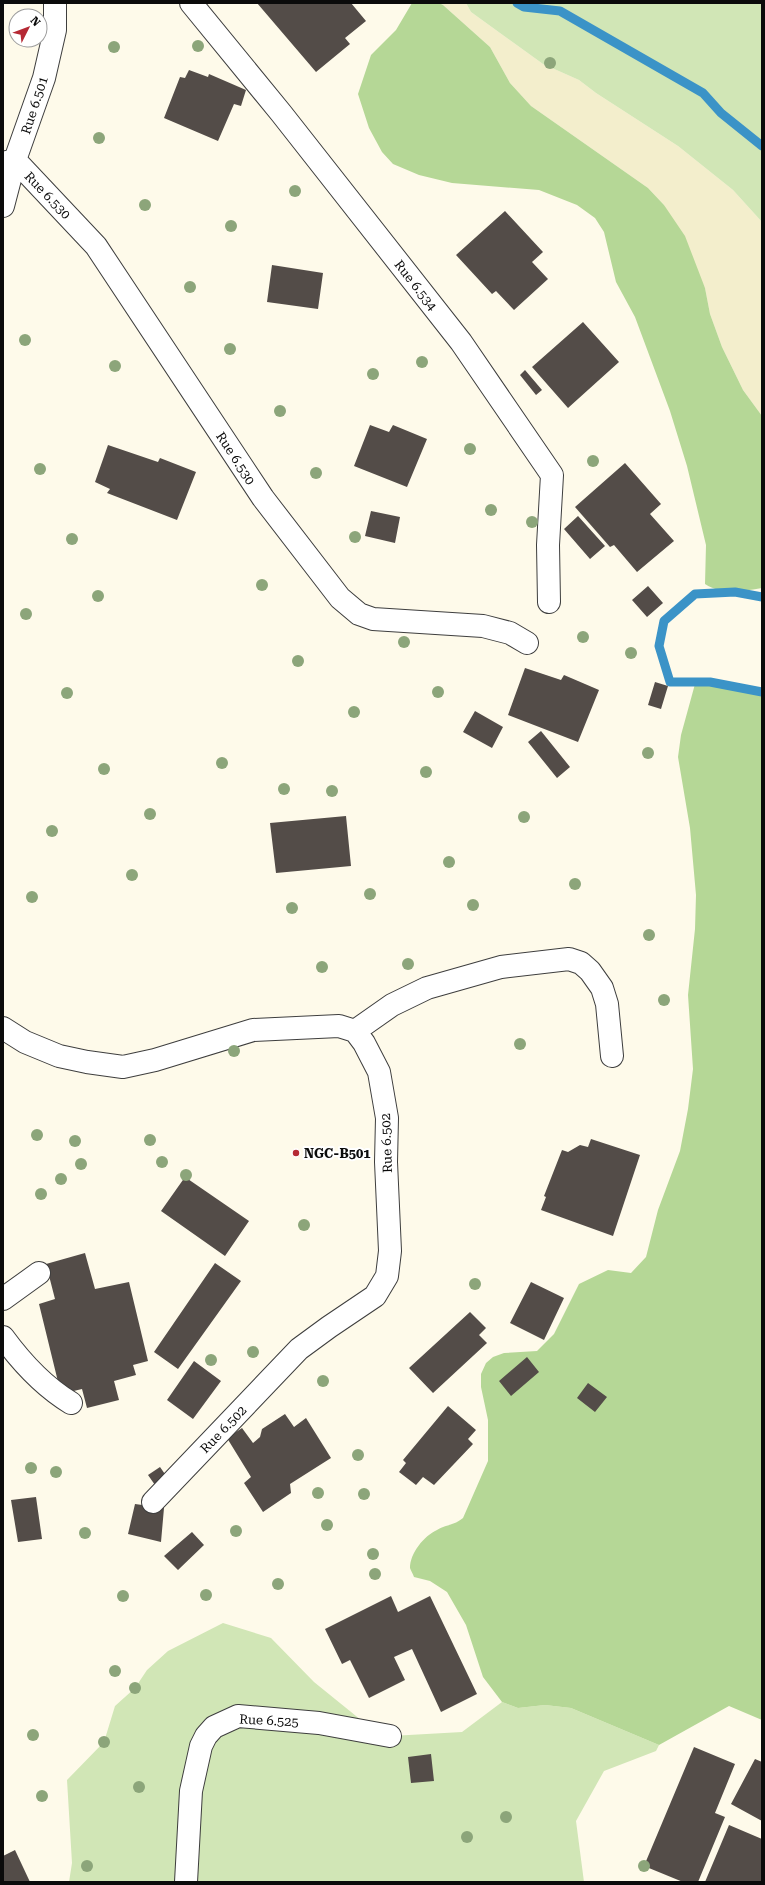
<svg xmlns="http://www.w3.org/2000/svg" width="765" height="1885" viewBox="0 0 765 1885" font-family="'Roboto Serif',serif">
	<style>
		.farmland { fill: #f3eecc }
		.green { fill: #d1e6b6 }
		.forest { fill: #b5d796 }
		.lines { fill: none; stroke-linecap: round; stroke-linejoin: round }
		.stream { stroke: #3b93c7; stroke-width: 9 }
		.building { fill: #534c48 }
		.minor-casing { stroke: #3e3e3e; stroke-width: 24 }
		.minor { stroke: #fff; stroke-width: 22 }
		.tree { fill: #8ca57a }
		.poi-dot { fill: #b52934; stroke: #fff; stroke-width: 1.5 }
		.labels { text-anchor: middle; stroke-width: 4; stroke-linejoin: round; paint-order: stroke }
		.street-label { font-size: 13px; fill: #0b0b0b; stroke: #fff }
		.poi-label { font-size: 13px; font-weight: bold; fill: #0b0b0b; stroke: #fff; text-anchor: start }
	</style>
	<rect width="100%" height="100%" fill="#fefaea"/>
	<path class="farmland" d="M439 3H466L471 12 543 64 579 80 596 93 678 146 733 190 762 222V416L743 390 722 347 710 314 705 288 664 205 648 188 531 106 510 83 490 47 443 5Z"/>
	<path class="green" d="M466 3H762V222L733 190 678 146 596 93 579 80 543 64 471 12Z
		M223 1623 271 1638 314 1682 377 1733 391 1736 462 1732 502 1702 518 1708 545 1705 571 1708 659 1745 656 1751 604 1771 576 1821 584 1882H69L72 1863 67 1780 104 1742 115 1706 135 1688 147 1670 168 1651Z"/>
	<path class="forest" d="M412 3H439L443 5 490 47 510 83 531 106 648 188 664 205 685 236 705 288 710 314 722 347 743 390 762 416V588C743 591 722 595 705 584L706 545 687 466 670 411 635 317 616 282 604 232 595 218 577 205 539 190 452 183 419 175 393 164 382 152 369 128 358 94 371 55 396 30Z
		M713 681 762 690V1720L729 1706 659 1745 571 1708 545 1705 518 1708 502 1702 483 1677 466 1625 447 1592 430 1581 414 1577C413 1574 411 1571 410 1568 410 1553 424 1536 437 1530 447 1524 453 1526 463 1518L488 1461V1420L481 1387V1374L486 1363 493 1357 504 1353 537 1351 554 1334 579 1284 608 1270 631 1273 646 1257 658 1210 680 1151 688 1109 693 1069 688 995 695 929 696 895 690 828 678 757 681 735 695 684Z"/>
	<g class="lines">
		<path class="stream" d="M517 3 524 7 560 11 703 93 721 113 762 146
			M762 597 735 592 695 594 664 621 659 646 670 682H710L762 692"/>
	</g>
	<path class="building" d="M257 3H351L366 21 345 38 350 44 316 72Z
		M189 70 208 77 209 74 246 90 241 106 234 104 218 141 164 118 180 77 185 78Z
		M505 211 543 252 532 262 548 279 514 310 496 291 492 294 456 255Z
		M272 265 323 273 318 309 267 302Z
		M583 322 619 362 568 408 532 367Z
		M525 370 542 390 536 395 520 375Z
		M370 425 389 432 393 425 427 439 407 487 354 466Z
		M108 445 158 462 160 458 196 472 177 520 107 493 110 489 95 482Z
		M625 463 661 504 650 514 674 541 637 572 614 545 610 547 575 507Z
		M371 511 400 517 395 543 365 536Z
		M578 516 605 546 590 559 564 529Z
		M648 586 663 603 647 617 632 600Z
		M525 668 561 680 564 675 599 690 578 742 508 715Z
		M655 682 668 686 661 709 648 705Z
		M475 711 503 727 492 748 463 732Z
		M541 731 570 767 557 778 528 742Z
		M346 816 351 866 276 873 270 823Z
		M591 1139 640 1155 613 1236 541 1210 546 1197 544 1196 562 1150 568 1152 580 1145 588 1147Z
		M185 1177 249 1221 225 1256 161 1211Z
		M85 1253 95 1289 129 1282 148 1361 133 1365 136 1375 114 1381 119 1400 87 1408 82 1389 61 1394 39 1304 55 1299 46 1264Z
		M215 1263 241 1281 178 1369 154 1352Z
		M531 1282 564 1298 544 1340 510 1323Z
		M470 1312 486 1328 479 1335 487 1343 433 1393 409 1368Z
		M527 1357 539 1372 511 1396 499 1381Z
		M194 1361 221 1381 193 1419 167 1400Z
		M588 1383 607 1397 595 1412 577 1398Z
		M448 1406 476 1430 468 1439 473 1444 434 1485 423 1477 416 1485 399 1472 406 1463 403 1460Z
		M285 1414 294 1427 306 1418 331 1458 290 1484 291 1493 263 1512 244 1483 251 1477 227 1438 242 1428 253 1443 260 1437 262 1429Z
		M160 1467 167 1477 155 1485 148 1475Z
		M36 1497 42 1539 18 1542 11 1500Z
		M135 1504 164 1508 161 1542 128 1534Z
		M192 1532 204 1545 178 1570 164 1556Z
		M391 1596 398 1612 430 1596 477 1694 441 1712 412 1649 394 1657 405 1680 369 1698 350 1660 342 1664 325 1629Z
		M694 1747 735 1764 715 1813 725 1817 698 1882H683L644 1866Z
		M431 1754 434 1781 411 1783 408 1757Z
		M755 1759 762 1762V1821L731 1804Z
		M729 1825 762 1839V1882H705Z
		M15 1850 30 1882H3V1856Z"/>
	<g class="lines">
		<g class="minor-casing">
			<path id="minor" d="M191 3 281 113 461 342 552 475 548 545 549 602
				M3 163 15 160 96 246 263 498 340 598 359 614 373 619 483 626 510 633 527 643
				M3 206 15 160 44 78 55 30V3
				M3 1028 25 1042 59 1056 87 1062 123 1067 155 1060 253 1030 339 1026 355 1031 364 1043 379 1072 387 1118 386 1162 390 1251 387 1276 375 1296 329 1327 299 1349 153 1502
				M355 1031 392 1005 427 988 501 967 569 959 581 963 590 971 602 988 607 1004 612 1056
				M3 1299 39 1273
				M3 1337C22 1363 43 1386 71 1403
				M186 1882 191 1791 201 1746 206 1736 214 1727 238 1716 319 1723 390 1736"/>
		</g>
		<use href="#minor" class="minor"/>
	</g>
	<g class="tree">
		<circle cx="198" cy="46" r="6"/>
		<circle cx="114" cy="47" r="6"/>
		<circle cx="550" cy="63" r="6"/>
		<circle cx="99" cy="138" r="6"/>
		<circle cx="295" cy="191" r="6"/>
		<circle cx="145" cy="205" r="6"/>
		<circle cx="231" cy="226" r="6"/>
		<circle cx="190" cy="287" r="6"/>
		<circle cx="25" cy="340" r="6"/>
		<circle cx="230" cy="349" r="6"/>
		<circle cx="422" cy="362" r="6"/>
		<circle cx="115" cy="366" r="6"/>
		<circle cx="373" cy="374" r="6"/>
		<circle cx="280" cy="411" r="6"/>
		<circle cx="470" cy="449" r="6"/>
		<circle cx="593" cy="461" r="6"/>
		<circle cx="40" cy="469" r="6"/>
		<circle cx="316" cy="473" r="6"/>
		<circle cx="491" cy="510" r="6"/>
		<circle cx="532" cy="522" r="6"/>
		<circle cx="355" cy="537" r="6"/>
		<circle cx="72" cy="539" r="6"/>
		<circle cx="262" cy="585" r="6"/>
		<circle cx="98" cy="596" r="6"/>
		<circle cx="26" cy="614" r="6"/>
		<circle cx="583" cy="637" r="6"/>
		<circle cx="404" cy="642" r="6"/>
		<circle cx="631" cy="653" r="6"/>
		<circle cx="298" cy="661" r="6"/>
		<circle cx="438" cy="692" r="6"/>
		<circle cx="67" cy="693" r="6"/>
		<circle cx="354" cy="712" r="6"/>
		<circle cx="648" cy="753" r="6"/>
		<circle cx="222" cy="763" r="6"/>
		<circle cx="104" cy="769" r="6"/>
		<circle cx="426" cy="772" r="6"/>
		<circle cx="284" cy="789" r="6"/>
		<circle cx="332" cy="791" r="6"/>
		<circle cx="150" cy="814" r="6"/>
		<circle cx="524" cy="817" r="6"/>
		<circle cx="52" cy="831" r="6"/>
		<circle cx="449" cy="862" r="6"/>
		<circle cx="132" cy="875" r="6"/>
		<circle cx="575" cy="884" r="6"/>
		<circle cx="370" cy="894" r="6"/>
		<circle cx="32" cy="897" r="6"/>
		<circle cx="473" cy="905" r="6"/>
		<circle cx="292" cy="908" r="6"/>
		<circle cx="649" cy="935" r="6"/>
		<circle cx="408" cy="964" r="6"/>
		<circle cx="322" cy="967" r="6"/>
		<circle cx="664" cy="1000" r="6"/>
		<circle cx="520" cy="1044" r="6"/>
		<circle cx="234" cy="1051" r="6"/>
		<circle cx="37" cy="1135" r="6"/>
		<circle cx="150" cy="1140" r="6"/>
		<circle cx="75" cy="1141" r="6"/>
		<circle cx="162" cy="1162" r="6"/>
		<circle cx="81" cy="1164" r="6"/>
		<circle cx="186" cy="1175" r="6"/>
		<circle cx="61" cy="1179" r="6"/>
		<circle cx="41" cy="1194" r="6"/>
		<circle cx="304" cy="1225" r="6"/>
		<circle cx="475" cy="1284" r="6"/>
		<circle cx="253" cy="1352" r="6"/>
		<circle cx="211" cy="1360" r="6"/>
		<circle cx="323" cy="1381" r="6"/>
		<circle cx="358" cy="1455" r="6"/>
		<circle cx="31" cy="1468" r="6"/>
		<circle cx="56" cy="1472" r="6"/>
		<circle cx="318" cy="1493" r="6"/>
		<circle cx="364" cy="1494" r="6"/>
		<circle cx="327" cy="1525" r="6"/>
		<circle cx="236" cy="1531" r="6"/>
		<circle cx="85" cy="1533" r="6"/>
		<circle cx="373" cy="1554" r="6"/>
		<circle cx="375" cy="1574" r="6"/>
		<circle cx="278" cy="1584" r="6"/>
		<circle cx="206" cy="1595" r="6"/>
		<circle cx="123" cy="1596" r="6"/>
		<circle cx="115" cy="1671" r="6"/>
		<circle cx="135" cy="1688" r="6"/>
		<circle cx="33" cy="1735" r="6"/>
		<circle cx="104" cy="1742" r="6"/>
		<circle cx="139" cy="1787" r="6"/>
		<circle cx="42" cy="1796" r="6"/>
		<circle cx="506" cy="1817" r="6"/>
		<circle cx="467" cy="1837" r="6"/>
		<circle cx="87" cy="1866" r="6"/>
		<circle cx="644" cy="1866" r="6"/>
	</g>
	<circle class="poi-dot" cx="296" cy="1153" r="4"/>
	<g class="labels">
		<g class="street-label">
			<text transform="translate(34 105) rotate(-72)" y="5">Rue 6.501</text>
			<text transform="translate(48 195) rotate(46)" y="5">Rue 6.530</text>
			<text transform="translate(416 285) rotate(52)" y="5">Rue 6.534</text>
			<text transform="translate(236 458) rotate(57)" y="5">Rue 6.530</text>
			<text transform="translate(386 1143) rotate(-92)" y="5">Rue 6.502</text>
			<text transform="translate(223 1429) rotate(-46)" y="5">Rue 6.502</text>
			<text transform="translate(269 1720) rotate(3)" y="5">Rue 6.525</text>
		</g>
		<g class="poi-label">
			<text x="304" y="1158">NGC-B501</text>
		</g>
	</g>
	<rect width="765" height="1885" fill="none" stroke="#0b0b0b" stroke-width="8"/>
	<g transform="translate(28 28) rotate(48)"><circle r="19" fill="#ffffff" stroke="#9d9d9d"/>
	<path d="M0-3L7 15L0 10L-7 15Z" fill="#b52934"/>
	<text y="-6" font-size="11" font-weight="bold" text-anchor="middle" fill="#0b0b0b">N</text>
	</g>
</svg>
